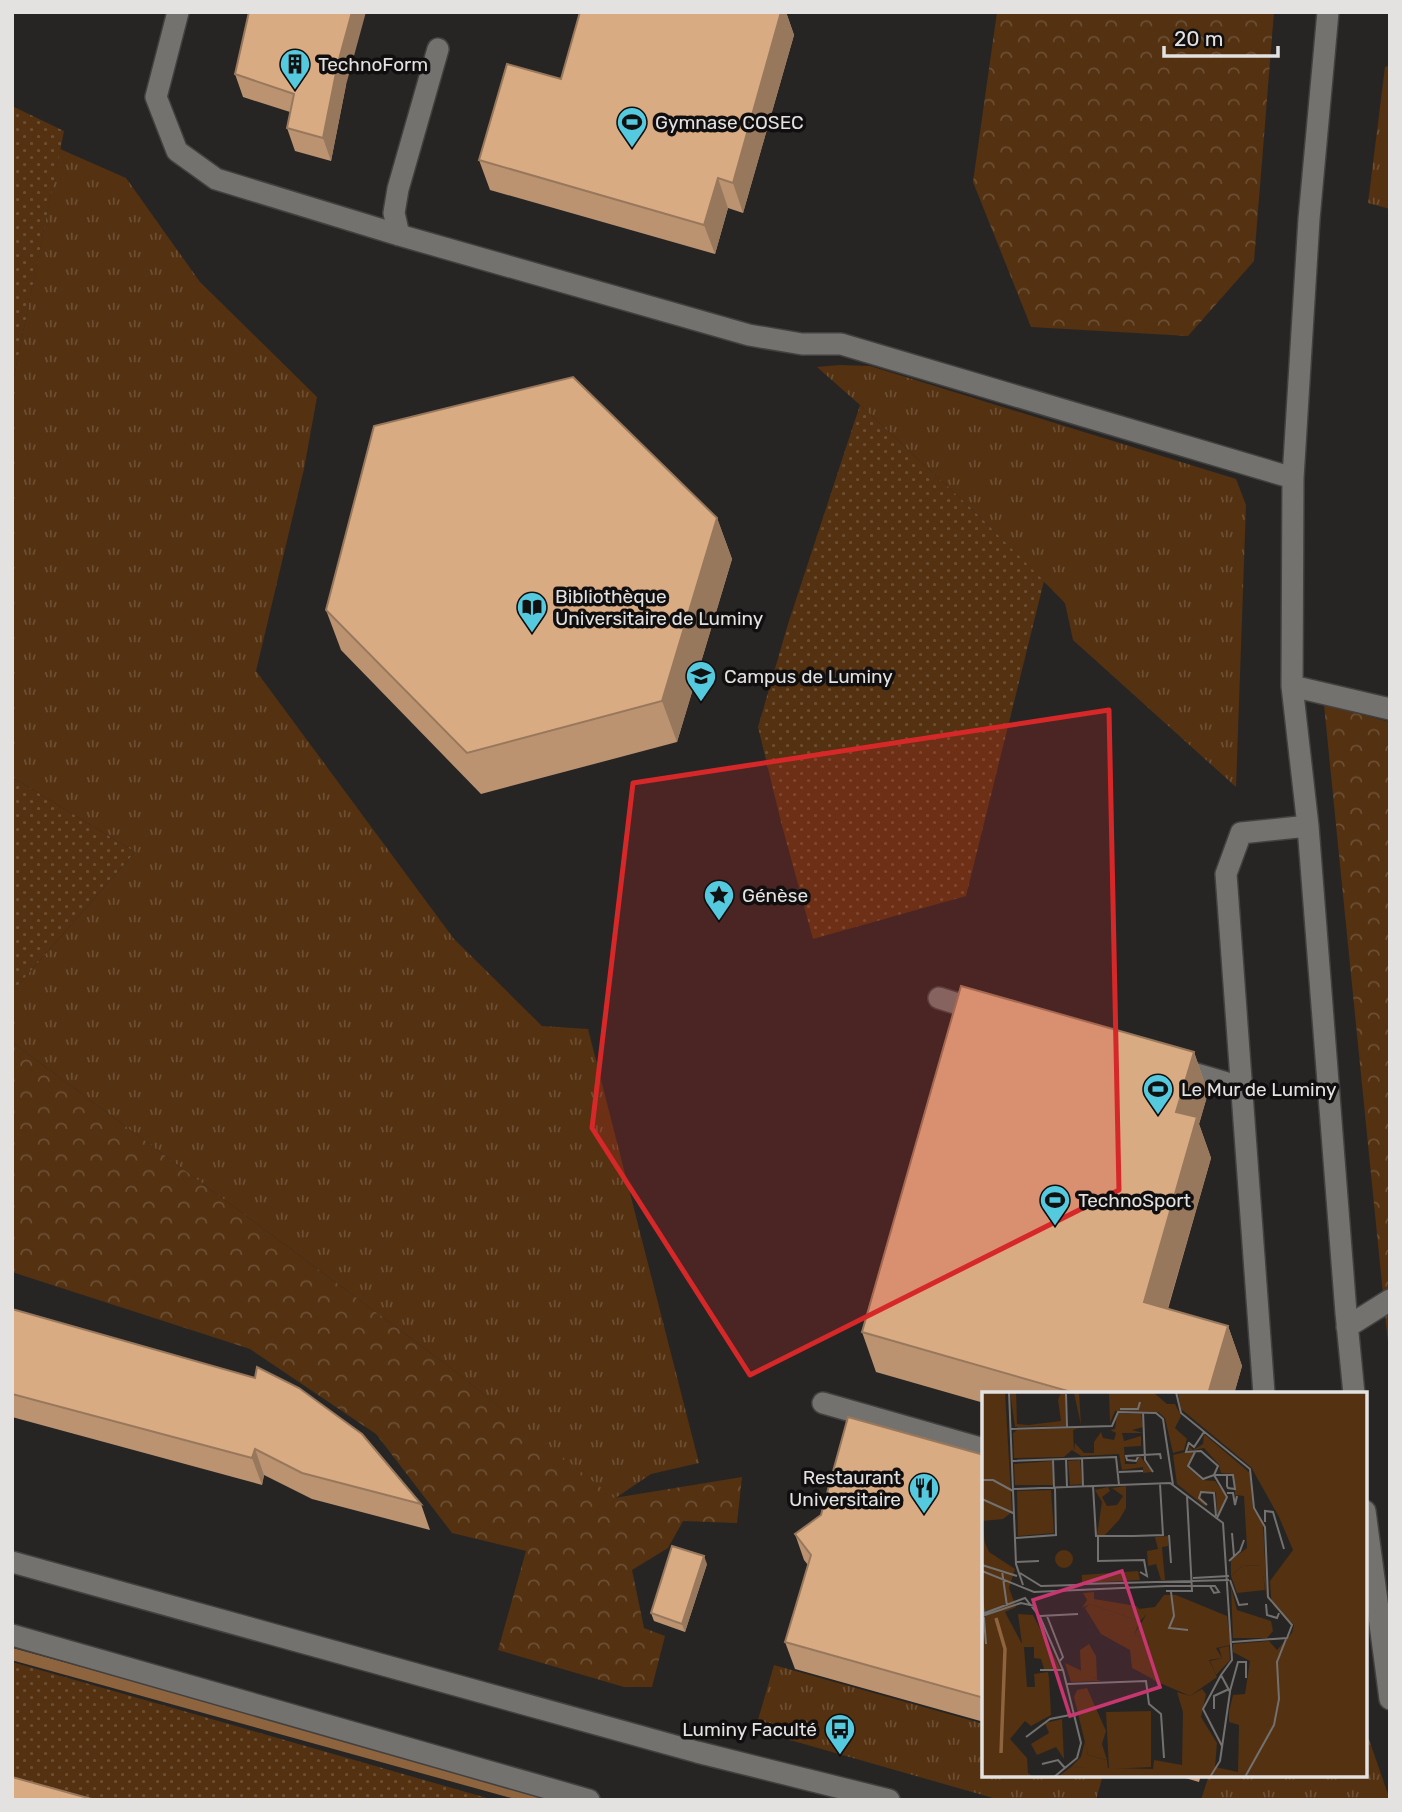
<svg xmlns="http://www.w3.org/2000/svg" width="1402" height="1812" viewBox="0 0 1402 1812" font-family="Rubik,sans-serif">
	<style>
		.grass { fill: url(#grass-tufts) }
		.forest { fill: url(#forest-crowns) }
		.park { fill: url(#park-dots) }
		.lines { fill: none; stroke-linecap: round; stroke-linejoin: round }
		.stream { stroke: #8e643e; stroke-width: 12 }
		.minor-casing { stroke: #434140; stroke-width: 24 }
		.minor { stroke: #74726f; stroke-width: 21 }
		.wall { fill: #bb9371 }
		.shaded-wall { fill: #98785c }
		.building { fill: #d9ab83; stroke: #98785c; stroke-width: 2 }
		.marked { fill: #d62828; fill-opacity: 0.2; stroke: #d62828; stroke-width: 5; stroke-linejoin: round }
		.labels { text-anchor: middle; stroke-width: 7; stroke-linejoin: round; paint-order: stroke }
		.poi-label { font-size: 19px; fill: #e4e2e1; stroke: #100e0e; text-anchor: start }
		.inset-river { fill: none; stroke: #8e643e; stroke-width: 3.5 }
		.inset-road { fill: none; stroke: #73716f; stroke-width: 2 }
		.view { fill: #c7366f; fill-opacity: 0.15; stroke: #c7366f; stroke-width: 3.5 }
		.inset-edge { fill: none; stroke: #e4e2e1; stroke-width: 3.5 }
	</style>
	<defs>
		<pattern id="grass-tufts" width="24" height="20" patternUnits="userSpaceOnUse" patternTransform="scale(1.75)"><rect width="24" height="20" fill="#533111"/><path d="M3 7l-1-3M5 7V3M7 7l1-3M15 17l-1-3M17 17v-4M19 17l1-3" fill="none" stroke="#6c4f33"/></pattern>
		<pattern id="forest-crowns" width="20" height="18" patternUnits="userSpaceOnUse" patternTransform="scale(1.75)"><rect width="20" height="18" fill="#533111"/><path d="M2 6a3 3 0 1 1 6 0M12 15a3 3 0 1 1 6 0" fill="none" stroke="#6c4f33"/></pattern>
		<pattern id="park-dots" width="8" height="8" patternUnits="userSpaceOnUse" patternTransform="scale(1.75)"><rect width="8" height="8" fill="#533111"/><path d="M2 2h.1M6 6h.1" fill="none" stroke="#6c4f33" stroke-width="1.8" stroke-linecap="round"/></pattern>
	</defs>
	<rect width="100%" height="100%" fill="#272523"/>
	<path class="grass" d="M1390 65V209L1368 203 1385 67Z
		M60 149 126 178 200 282 317 397 304 469 256 671 454 939 542 1026 588 1029 699 1463 651 1474 614 1499 447 1365 12 1042V992L135 852 12 777V387Z
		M839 365 870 366 1236 479 1246 505 1236 787 1073 640 1065 603 975 512 860 405 817 367Z
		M774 1665 984 1724V1775H1103L1096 1800H1000L755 1730Z
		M1365 1728 1390 1800H1201L1209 1775H1365Z"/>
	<path class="forest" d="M997 12H1274L1254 261 1188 336 1031 327 973 182Z
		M1324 705 1390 722V1360L1386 1324Z
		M12 1042 447 1365 614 1498 742 1477 737 1523 683 1521 668 1548 632 1570 644 1628 665 1636 652 1687H624L498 1650 526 1551 452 1533 376 1434 250 1349 12 1272Z"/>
	<path class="park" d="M12 106 64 131 12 387Z
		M860 405 975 512 1044 581 966 896 813 939 781 822 758 727 788 624Z
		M12 777 135 852 12 992Z
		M12 1662 494 1800H12Z"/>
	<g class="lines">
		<path class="stream" d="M12 1654 541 1800"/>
		<g class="minor-casing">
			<path id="minor" d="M178 12 156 97 177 151 216 179 399 235 749 335 802 344H841L1293 478
				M1328 12 1309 219 1293 478 1292 686 1308 826 1346 1313 1354 1394
				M399 235 394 213 398 189 438 49
				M1292 686 1390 709
				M939 998 984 1012
				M1176 1068 1241 1087
				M1347 1327 1390 1300
				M1264 1394 1226 874 1241 833 1308 826
				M823 1403 984 1449
				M1365 1511 1390 1699
				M12 1562 697 1752 889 1800
				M12 1635 589 1800"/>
		</g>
		<use href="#minor" class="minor"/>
	</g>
	<path class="wall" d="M580 12H786L794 35 743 213 728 208 715 254 490 190 479 160 561 79Z
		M235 74 346 85 331 161 295 151 287 128 290 112 243 97Z
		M717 518 732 559 677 742 481 794 341 650 326 610Z
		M1194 1052 1208 1093 1199 1124 1211 1158 1168 1309 1228 1326 1242 1366 1234 1394H984V1403L876 1372 862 1332Z
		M12 1309 421 1504 430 1530 312 1499 264 1475 262 1485 12 1417Z
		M984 1455V1722L795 1669 785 1642 808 1565 804 1560 795 1534Z
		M707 1564 685 1632 654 1621 651 1613Z
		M1175 1775H1201L1199 1782Z"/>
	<path class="shaded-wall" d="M352 12H366L346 85 331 161 323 138 338 63Z
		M781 12H786L794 35 743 213 733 183Z
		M718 178 728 208 715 254 704 225Z
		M717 518 732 559 677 742 662 701Z
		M1194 1052 1208 1093 1199 1124 1211 1158 1158 1342 1144 1302 1176 1112Z
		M1228 1326 1242 1366 1234 1394H1208Z
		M255 1449 264 1475 262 1485 252 1458Z
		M704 1556 707 1564 685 1632 682 1624Z"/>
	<path class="building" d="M249 12H352L338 63 323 138 287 128 294 94 235 74Z
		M580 12H781L733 183 718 178 704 225 479 160 507 64 561 79Z
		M573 377 717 518 662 701 467 753 326 610 374 426Z
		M961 986 1194 1052 1176 1112 1197 1117 1144 1302 1228 1326 1208 1394H1078L862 1332Z
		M12 1309 255 1378 257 1367 299 1388 362 1434 421 1504 302 1473 255 1449 252 1458 12 1394Z
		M848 1417 984 1455V1698L785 1642 811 1555 795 1534 821 1515Z
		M672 1546 704 1556 682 1624 651 1613Z
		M12 1777 95 1800H12Z"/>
	<path class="marked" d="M1109 710 1119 1190 750 1375 592 1128 633 783Z"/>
	<defs>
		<g id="building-pin" transform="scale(1.575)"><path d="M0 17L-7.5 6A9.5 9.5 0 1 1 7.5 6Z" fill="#55cadf" stroke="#100e0e"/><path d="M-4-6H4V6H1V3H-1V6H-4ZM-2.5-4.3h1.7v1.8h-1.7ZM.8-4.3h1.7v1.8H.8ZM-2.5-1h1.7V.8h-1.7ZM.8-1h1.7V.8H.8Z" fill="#111"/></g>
		<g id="stadium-pin" transform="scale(1.575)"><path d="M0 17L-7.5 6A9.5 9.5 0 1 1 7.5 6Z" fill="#55cadf" stroke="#100e0e"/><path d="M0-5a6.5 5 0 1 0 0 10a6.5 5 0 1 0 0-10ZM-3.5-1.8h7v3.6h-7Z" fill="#111"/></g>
		<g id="library-pin" transform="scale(1.575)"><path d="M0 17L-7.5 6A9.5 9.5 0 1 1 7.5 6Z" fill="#55cadf" stroke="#100e0e"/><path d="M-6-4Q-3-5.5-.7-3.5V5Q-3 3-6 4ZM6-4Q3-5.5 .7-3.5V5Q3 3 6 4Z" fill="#111"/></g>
		<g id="university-pin" transform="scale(1.575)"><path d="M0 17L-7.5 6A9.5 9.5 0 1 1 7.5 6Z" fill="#55cadf" stroke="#100e0e"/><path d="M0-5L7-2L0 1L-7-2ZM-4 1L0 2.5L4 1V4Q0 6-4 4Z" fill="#111"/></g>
		<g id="sight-pin" transform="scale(1.575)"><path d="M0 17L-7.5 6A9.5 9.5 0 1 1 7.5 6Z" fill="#55cadf" stroke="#100e0e"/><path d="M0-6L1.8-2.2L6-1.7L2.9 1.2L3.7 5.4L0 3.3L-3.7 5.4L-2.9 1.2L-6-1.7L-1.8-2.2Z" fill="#111"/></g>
		<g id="restaurant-pin" transform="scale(1.575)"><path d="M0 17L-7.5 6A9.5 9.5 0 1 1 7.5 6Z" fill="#55cadf" stroke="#100e0e"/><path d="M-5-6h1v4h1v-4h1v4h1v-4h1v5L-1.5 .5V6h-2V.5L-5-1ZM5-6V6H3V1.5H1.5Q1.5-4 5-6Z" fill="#111"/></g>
		<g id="bus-pin" transform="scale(1.575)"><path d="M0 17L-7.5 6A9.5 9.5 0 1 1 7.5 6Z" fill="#55cadf" stroke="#100e0e"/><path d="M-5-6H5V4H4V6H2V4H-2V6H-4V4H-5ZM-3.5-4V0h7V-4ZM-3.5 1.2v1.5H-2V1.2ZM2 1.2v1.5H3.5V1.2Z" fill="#111"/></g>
	</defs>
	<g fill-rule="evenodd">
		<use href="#building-pin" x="295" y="64"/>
		<use href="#stadium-pin" x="632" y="122"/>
		<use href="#library-pin" x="532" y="607"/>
		<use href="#university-pin" x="701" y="676"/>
		<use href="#sight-pin" x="719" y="895"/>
		<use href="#stadium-pin" x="1158" y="1089"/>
		<use href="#stadium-pin" x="1055" y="1200"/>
		<use href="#restaurant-pin" x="924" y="1488"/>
		<use href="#bus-pin" x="840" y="1729"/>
	</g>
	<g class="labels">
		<g class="poi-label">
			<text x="318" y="71">TechnoForm</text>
			<text x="655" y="129">Gymnase COSEC</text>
			<text x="555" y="603">Bibliothèque<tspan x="555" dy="22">Universitaire de Luminy</tspan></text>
			<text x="724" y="683">Campus de Luminy</text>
			<text x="742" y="902">Génèse</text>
			<text x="1181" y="1096">Le Mur de Luminy</text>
			<text x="1078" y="1207">TechnoSport</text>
			<text x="901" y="1484" text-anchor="end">Restaurant<tspan x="901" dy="22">Universitaire</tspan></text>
			<text x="817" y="1736" text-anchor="end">Luminy Faculté</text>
		</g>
	</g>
	<g transform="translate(982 1392)">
		<rect width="385" height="385" fill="#272523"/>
		<path d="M28 0H34L35 32 46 33 79 29 76 8 79 0H97L99 33 92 1H83L84 34 33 35ZM127 0H171L185 12H193L199 24 193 36 205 47 202 58 191 61 183 26 176 20 133 19 128 31ZM135 22H159L161 35 150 38 161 41H140L142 49 159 44V54L142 55 143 72H154L158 64 170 80 161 81V75L140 78 137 62 99 64 90 58 82 65 32 66 31 41 35 38 97 36 91 38 92 59 93 51 102 61H112V50L119 40 121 46 132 48 134 41 128 38 133 37ZM222 42 268 81 271 117 281 132 285 206 279 173 260 174 249 184V168L265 156 262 104 253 103 252 82 239 81 237 73 222 56 207 59 206 54 211 58 221 52ZM203 60 212 61 205 75 220 88 233 89 244 104 235 124 234 100 217 101 224 115 195 92 191 63ZM98 68 100 92 88 93 86 69ZM186 144V154L180 155 183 188H179L174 172 166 174 165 159 176 157 173 145ZM73 167a9 9 0 1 1 18 0a9 9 0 1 1-18 0ZM108 212 158 229 152 243 166 247 171 287 150 276 148 258 119 242 103 216ZM247 254 248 268 234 283 228 269 240 266 237 256ZM83 271 96 277 118 289 89 290ZM103 349 106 363 125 368 126 378 89 375 99 365Z" fill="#533111"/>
		<path d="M0 0H23L30 120 21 127 0 129 3 151 7 160 33 177 27 196 34 215 23 220 40 252 36 222 51 223 79 278 62 277 59 267 52 266V255H42L45 295H53L52 282 66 280 67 286 69 323 49 334 43 329 28 347 45 366 46 381 51 385H0ZM196 0H385V385H76L89 375 171 377 172 368 200 373 201 320 195 300 208 304 220 297 224 302 219 325 235 351 233 375 256 380 257 333 247 330V320L251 303 263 302 268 269 251 260V252L287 249 295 258 310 241 312 233 292 214 289 205 288 189 311 158 297 125 269 75 199 17ZM70 69 71 93H33L32 72ZM144 94V116L137 128 122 144 115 143 120 110 113 98 126 95 128 99 120 105 125 114 135 113 141 104 130 96ZM280 173 283 198 255 201 249 184 260 174ZM249 195 255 218 289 229 291 239 285 246H251ZM112 200V207L154 214 164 223 158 229 108 212 100 216 105 208 101 201ZM105 296 124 339 120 352 125 368 106 363 92 305 95 298Z" fill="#533111"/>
		<path d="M69 98 72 141 36 144 35 99ZM156 179 158 188 100 191V183ZM182 203H194L245 224 249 253 234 256 240 266 227 268 235 285 208 304 171 288 166 247 152 243 164 223 156 217 173 215ZM107 252 114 264 115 287 99 280 98 258ZM80 327 82 367 74 355 55 363 49 352 67 341 63 331Z" fill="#533111"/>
		<path d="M169 319V375L127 377 124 320Z" fill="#533111"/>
		<path class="inset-river" d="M14 226 23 257 19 361"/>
		<path class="inset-road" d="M27 0 34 172 41 193M194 0 199 21 268 77 272 116 283 135 286 205 310 233 305 246 250 250M84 2 85 35M138 17H156L158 10M161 20 163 68 171 80M28 37 130 34 136 20 174 21 181 27 191 93M207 50 204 60 219 59 236 74 232 83 245 105 235 126M207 51 212 55 222 40M213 60 206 74 221 87 232 83H251L253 97 246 96 245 94V83M157 63 154 69 145 68 144 64 178 62 179 67M100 66 101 95M84 67 85 95M71 68 72 96M29 69 134 65 137 93M137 80 161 79M0 88H11L31 99M111 94 114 144H152L181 143 178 92M31 97 188 91 241 131 250 268 239 283 248 300 238 369 228 385M245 101H251L253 113 255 104M0 107 31 121M225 113 217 106 219 100 232 101 234 124M283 130V119L291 120 302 157M250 141 252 164M187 143 189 171M116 145V169L162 168 165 184 158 180M33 146 74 143 73 96M247 169 258 159 262 148M34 170 57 169M0 173 35 184M0 179 52 200 184 194H233L237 200 232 201 228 194M20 179 25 214M38 181 59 194 94 193M211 186 247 184M248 188 257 213 266 212M100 192 247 188M184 199H210L205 104M189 200 192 224 187 236 206 238M0 201 4 252M284 212 285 223 295 226 297 221M0 222 43 206 58 225 81 278 99 351 95 366 72 385M0 224 39 211 53 214M58 224 96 222M65 224 81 265 77 270M58 278H81M239 283 221 317 240 354M85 292 164 289 167 312 179 322 182 366M248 299 256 270H264V286M232 317V304L247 297M44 345 68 327 93 322M60 372 76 368 83 376M263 385 292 333 297 307 295 270 304 247"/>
		<path class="view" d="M140 179 178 295 88 324 51 208Z"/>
		<rect width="385" height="385" class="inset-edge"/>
	</g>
	<rect width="1402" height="1812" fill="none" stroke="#e4e2e1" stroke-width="28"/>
	<path d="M1164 46v10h114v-10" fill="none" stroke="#e4e2e1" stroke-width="3.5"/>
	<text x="1174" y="46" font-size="21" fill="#e4e2e1" stroke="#100e0e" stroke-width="5" paint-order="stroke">20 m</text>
</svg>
